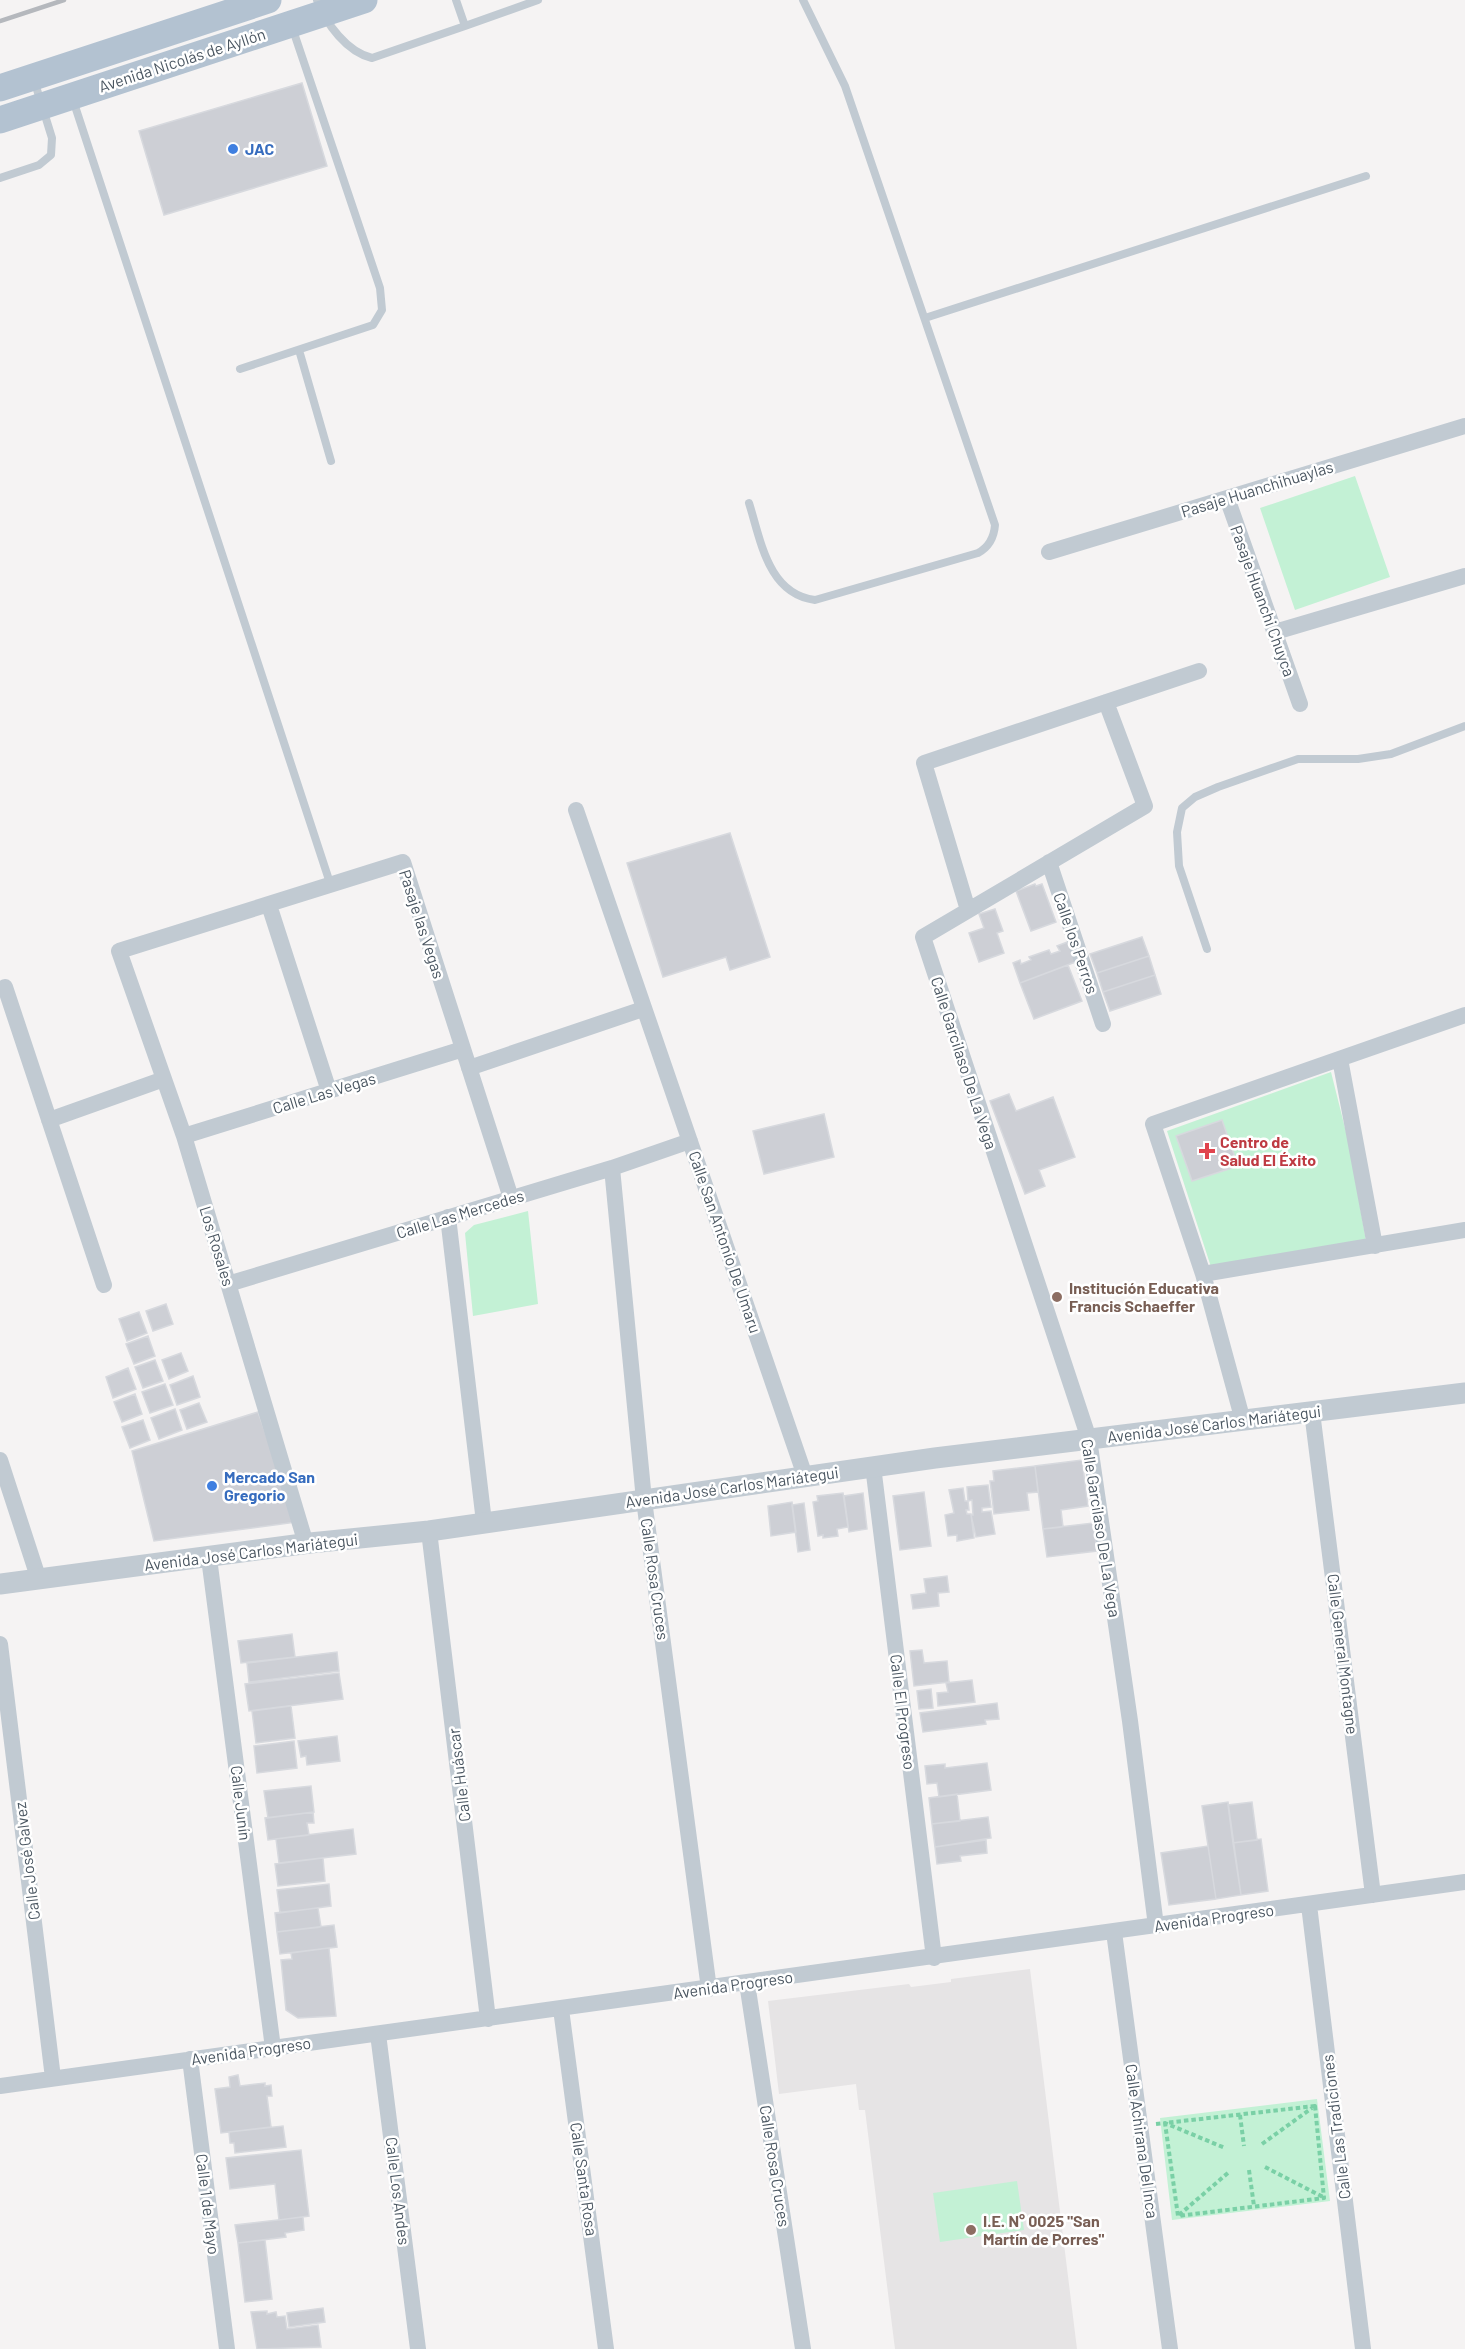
<svg xmlns="http://www.w3.org/2000/svg" width="1465" height="2349" viewBox="0 0 1465 2349" font-family="Barlow,sans-serif">
	<style>
		.education { fill: #e6e4e5 }
		.green { fill: #c3f1d5 }
		.building { fill: #cdcfd5; stroke: #d7d9de; stroke-width: 1.5 }
		.lines { fill: none; stroke-linecap: round; stroke-linejoin: round }
		.path { stroke: #7ad0a6; stroke-width: 4; stroke-dasharray: 4.5 3; stroke-linecap: butt }
		.service { stroke: #c1cad2; stroke-width: 8 }
		.minor { stroke: #c1cad2; stroke-width: 16 }
		.tertiary { stroke: #c1cad2; stroke-width: 21 }
		.primary { stroke: #b3c2d1; stroke-width: 27 }
		.rail { stroke: #b5b8bd; stroke-width: 4.5 }
		.shop-dot { fill: #3f7fe0; stroke: #fff; stroke-width: 2 }
		.health-dot { fill: #e0444e; stroke: #fff; stroke-width: 2 }
		.education-dot { fill: #8d6e63; stroke: #fff; stroke-width: 2 }
		.labels { text-anchor: middle; stroke-width: 5; stroke-linejoin: round; paint-order: stroke }
		.street-label { font-size: 16px; fill: #4a5661; stroke: #fff }
		.shop-label { font-size: 16px; font-weight: bold; fill: #366cbe; stroke: #fff; text-anchor: start }
		.health-label { font-size: 16px; font-weight: bold; fill: #be3a42; stroke: #fff; text-anchor: start }
		.education-label { font-size: 16px; font-weight: bold; fill: #785e54; stroke: #fff; text-anchor: start }
	</style>
	<rect width="100%" height="100%" fill="#f5f3f3"/>
	<path class="education" d="M1030 1969 1077 2349H895L865 2110H859L856 2084 779 2094 768 2001 909 1984 911 1987 951 1982V1979Z"/>
	<path class="green" d="M1355 476 1390 577 1295 610 1260 508Z
		M1331 1072 1349 1144 1366 1241 1211 1267 1167 1131Z
		M528 1211 538 1304 473 1316 465 1233 474 1225Z
		M1317 2099 1330 2201 1172 2220 1160 2118Z
		M1017 2181 1024 2230 940 2242 933 2193Z"/>
	<path class="building" d="M302 83 327 166 164 215 139 131Z
		M730 833 770 957 730 970 726 957 663 977 627 863Z
		M1035 884 1036 886 1042 884 1056 922 1031 931 1016 891Z
		M995 909 1003 931 997 933 1004 953 979 962 969 933 984 928 979 914Z
		M1142 937 1149 956 1097 973 1090 954Z
		M1070 941 1078 961 1020 983 1013 963 1020 960 1021 964 1031 960 1029 957 1049 950 1051 954 1060 951 1057 946Z
		M1149 956 1155 975 1103 992 1097 973Z
		M1068 965 1082 1001 1034 1019 1020 983Z
		M1155 975 1161 994 1110 1011 1103 992Z
		M1009 1094 1016 1111 1053 1097 1075 1157 1039 1170 1045 1186 1025 1194 990 1101Z
		M824 1114 834 1157 764 1174 753 1131Z
		M1222 1120 1238 1166 1192 1181 1176 1136Z
		M166 1304 173 1324 153 1331 146 1311Z
		M139 1312 147 1333 127 1341 119 1319Z
		M148 1336 155 1356 134 1364 126 1344Z
		M181 1353 188 1371 169 1379 162 1360Z
		M155 1360 163 1381 143 1388 135 1367Z
		M128 1368 136 1389 113 1398 106 1377Z
		M193 1376 200 1397 177 1405 170 1385Z
		M165 1384 173 1405 150 1413 142 1392Z
		M135 1394 142 1414 122 1422 114 1402Z
		M199 1403 207 1422 187 1429 180 1410Z
		M175 1409 182 1430 159 1439 151 1418Z
		M258 1412 297 1522 154 1541 132 1451Z
		M143 1420 150 1440 130 1448 122 1427Z
		M1082 1460 1088 1506 1061 1510 1063 1527 1043 1529 1035 1466Z
		M1035 1466 1038 1492 1027 1493 1029 1510 994 1514 990 1481H994L993 1471Z
		M988 1485 991 1507 982 1508V1512L991 1511 995 1534 976 1537 971 1515H973L972 1500 968 1501 967 1487Z
		M963 1488 965 1501H968L969 1510H966L967 1514H971L974 1538 957 1541V1535L948 1536 945 1515 954 1513 949 1490Z
		M924 1492 931 1546 900 1550 893 1496Z
		M843 1493 848 1527 837 1529 838 1536 823 1538V1535L818 1536 813 1502 818 1501 817 1496Z
		M863 1493 867 1529 849 1532 844 1496Z
		M792 1502 796 1532 771 1536 768 1506Z
		M804 1503 810 1550 798 1552 792 1505Z
		M1093 1523 1097 1551 1047 1557 1043 1529Z
		M947 1576 949 1592 938 1593 939 1606 913 1609 911 1595 926 1593 924 1579Z
		M292 1634 295 1657 241 1663 238 1641Z
		M922 1650 924 1663 947 1661 949 1682 914 1686 910 1651Z
		M337 1652 339 1671 249 1682 247 1663Z
		M339 1673 343 1699 249 1711 245 1684Z
		M972 1680 975 1702 938 1706 937 1693 948 1692 946 1683Z
		M931 1689 933 1708 919 1709 917 1691Z
		M997 1703 999 1719 985 1720 986 1724 923 1732 920 1713Z
		M291 1706 295 1738 256 1743 252 1711Z
		M337 1736 340 1761 307 1765 306 1756 301 1757 298 1741Z
		M294 1741 297 1768 257 1773 254 1746Z
		M987 1763 991 1790 939 1797 937 1783 927 1784 925 1766 945 1764V1768Z
		M311 1786 314 1812 268 1818 264 1791Z
		M957 1794 960 1821 932 1824 929 1798Z
		M1228 1802 1241 1895 1216 1899 1202 1806Z
		M1252 1802 1257 1840 1233 1843 1228 1805Z
		M313 1812 314 1823H307L309 1835 268 1840 265 1818Z
		M988 1817 991 1838 935 1847 932 1824Z
		M353 1829 356 1854 279 1863 276 1839Z
		M1261 1839 1268 1891 1241 1895 1233 1843Z
		M986 1840 987 1853 960 1856 961 1861 937 1864 935 1847Z
		M1208 1846 1216 1899 1169 1905 1161 1853Z
		M323 1858 325 1881 278 1886 275 1864Z
		M329 1884 331 1906 280 1913 277 1890Z
		M318 1908 321 1927 277 1932 275 1913Z
		M334 1925 337 1947 280 1954 277 1932Z
		M329 1948 336 2016 298 2018 286 2010 281 1960 292 1959 291 1953Z
		M238 2075 240 2086 265 2083V2086L271 2085 272 2096H267L271 2127 221 2133 215 2089 230 2087 229 2077Z
		M283 2126 286 2147 235 2153 234 2143H230L229 2132Z
		M301 2150 309 2216 279 2220 275 2184 230 2189 226 2158Z
		M303 2217 304 2230 285 2233 286 2237 238 2243 235 2225Z
		M265 2240 272 2299 245 2302 238 2243Z
		M323 2308 325 2322 289 2327 287 2313Z
		M267 2311V2314L276 2312 277 2317 285 2316 287 2329 318 2325 321 2347 257 2349 251 2312Z"/>
	<g class="lines">
		<path class="path" d="M1315 2106 1324 2198 1178 2216 1165 2123Z
			M1240 2115 1244 2146
			M1156 2124 1165 2123 1225 2148
			M1262 2144 1312 2108
			M1265 2167 1323 2197
			M1249 2170 1254 2206
			M1179 2215 1229 2172"/>
		<path class="service" d="M317 0C326 24 347 52 372 58L465 26 456 0
			M465 26 538 0
			M73 100 331 886
			M0 178 39 165 51 155 52 138 34 80
			M925 318 1366 176
			M299 350 331 461
			M240 369 373 325 382 310 380 288 292 27
			M749 503C761 541 768 594 815 600L978 553C989 547 994 538 995 525L845 86 803 0
			M1207 949 1179 866 1177 832 1182 808 1195 797 1218 787 1298 759H1358L1391 754 1465 726"/>
		<path class="minor" d="M1227 498 1300 704
			M1049 552 1465 426
			M1275 632 1465 576
			M1106 702 1145 806 923 937 1089 1439 1130 1721 1156 1926
			M576 810 805 1476
			M1049 862 1103 1024
			M269 905 329 1091
			M968 910 924 763 1199 671
			M5 987 104 1285
			M1340 1059 1375 1246
			M469 1068 643 1009
			M49 1120 164 1079
			M184 1136 463 1049
			M612 1168 644 1500 709 1989
			M448 1217 484 1522
			M1203 1274 1465 1230
			M228 1284 612 1168 690 1141
			M1312 1412 1373 1895
			M1243 1421 1203 1274 1153 1124 1465 1015
			M0 1460 39 1580
			M873 1466 934 1958
			M429 1531 488 2019
			M306 1544 184 1136 119 951 403 862 511 1198
			M209 1558 273 2048
			M0 1644 53 2078
			M1309 1905 1363 2349
			M1114 1932 1170 2349
			M747 1983 803 2349
			M561 2009 606 2349
			M378 2034 418 2349
			M190 2059 227 2349
			M0 2086 1465 1882"/>
		<path class="tertiary" d="M0 1584 310 1543 429 1531 935 1458 1465 1393"/>
		<path class="primary" d="M0 88 268 0
			M0 120 364 0"/>
		<path class="rail" d="M0 21 64 0"/>
	</g>
	<g class="shop-dot">
		<circle cx="233" cy="149" r="6"/>
		<circle cx="212" cy="1486" r="6"/>
	</g>
	<path class="health-dot" d="M1204 1142h6v6h6v6h-6v6h-6v-6h-6v-6h6z"/>
	<g class="education-dot">
		<circle cx="1057" cy="1297" r="6"/>
		<circle cx="971" cy="2230" r="6"/>
	</g>
	<g class="labels">
		<g class="street-label">
			<text transform="translate(182 60) rotate(-18)" y="6">Avenida Nicolás de Ayllón</text>
			<text transform="translate(1257 489) rotate(-17)" y="6">Pasaje Huanchihuaylas</text>
			<text transform="translate(1263 601) rotate(70)" y="6">Pasaje Huanchi Chuyca</text>
			<text transform="translate(422 924) rotate(72)" y="6">Pasaje las Vegas</text>
			<text transform="translate(1076 943) rotate(71)" y="6">Calle los Perros</text>
			<text transform="translate(964 1063) rotate(72)" y="6">Calle Garcilaso De La Vega</text>
			<text transform="translate(324 1093) rotate(-17)" y="6">Calle Las Vegas</text>
			<text transform="translate(460 1214) rotate(-17)" y="6">Calle Las Mercedes</text>
			<text transform="translate(725 1242) rotate(71)" y="6">Calle San Antonio De Umaru</text>
			<text transform="translate(217 1246) rotate(73)" y="6">Los Rosales</text>
			<text transform="translate(1214 1424) rotate(-7)" y="6">Avenida José Carlos Mariátegui</text>
			<text transform="translate(732 1487) rotate(-8)" y="6">Avenida José Carlos Mariátegui</text>
			<text transform="translate(1101 1528) rotate(81)" y="6">Calle Garcilaso De La Vega</text>
			<text transform="translate(251 1552) rotate(-7)" y="6">Avenida José Carlos Mariátegui</text>
			<text transform="translate(655 1579) rotate(82)" y="6">Calle Rosa Cruces</text>
			<text transform="translate(1343 1654) rotate(83)" y="6">Calle General Montagne</text>
			<text transform="translate(903 1712) rotate(83)" y="6">Calle El Progreso</text>
			<text transform="translate(459 1775) rotate(-97)" y="6">Calle Huáscar</text>
			<text transform="translate(241 1803) rotate(83)" y="6">Calle Junín</text>
			<text transform="translate(27 1861) rotate(-97)" y="6">Calle José Galvez</text>
			<text transform="translate(1214 1918) rotate(-8)" y="6">Avenida Progreso</text>
			<text transform="translate(733 1985) rotate(-8)" y="6">Avenida Progreso</text>
			<text transform="translate(251 2051) rotate(-8)" y="6">Avenida Progreso</text>
			<text transform="translate(1336 2127) rotate(-97)" y="6">Calle Las Tradiciones</text>
			<text transform="translate(1142 2141) rotate(82)" y="6">Calle Achirana Del Inca</text>
			<text transform="translate(775 2166) rotate(81)" y="6">Calle Rosa Cruces</text>
			<text transform="translate(584 2179) rotate(82)" y="6">Calle Santa Rosa</text>
			<text transform="translate(398 2191) rotate(83)" y="6">Calle Los Andes</text>
			<text transform="translate(208 2204) rotate(83)" y="6">Calle 1 de Mayo</text>
		</g>
		<g class="shop-label">
			<text x="245" y="155">JAC</text>
			<text x="224" y="1483">Mercado San<tspan x="224" dy="18">Gregorio</tspan></text>
		</g>
		<g class="health-label">
			<text x="1220" y="1148">Centro de<tspan x="1220" dy="18">Salud El Éxito</tspan></text>
		</g>
		<g class="education-label">
			<text x="1069" y="1294">Institución Educativa<tspan x="1069" dy="18">Francis Schaeffer</tspan></text>
			<text x="983" y="2227">I.E. N° 0025 "San<tspan x="983" dy="18">Martín de Porres"</tspan></text>
		</g>
	</g>
</svg>
